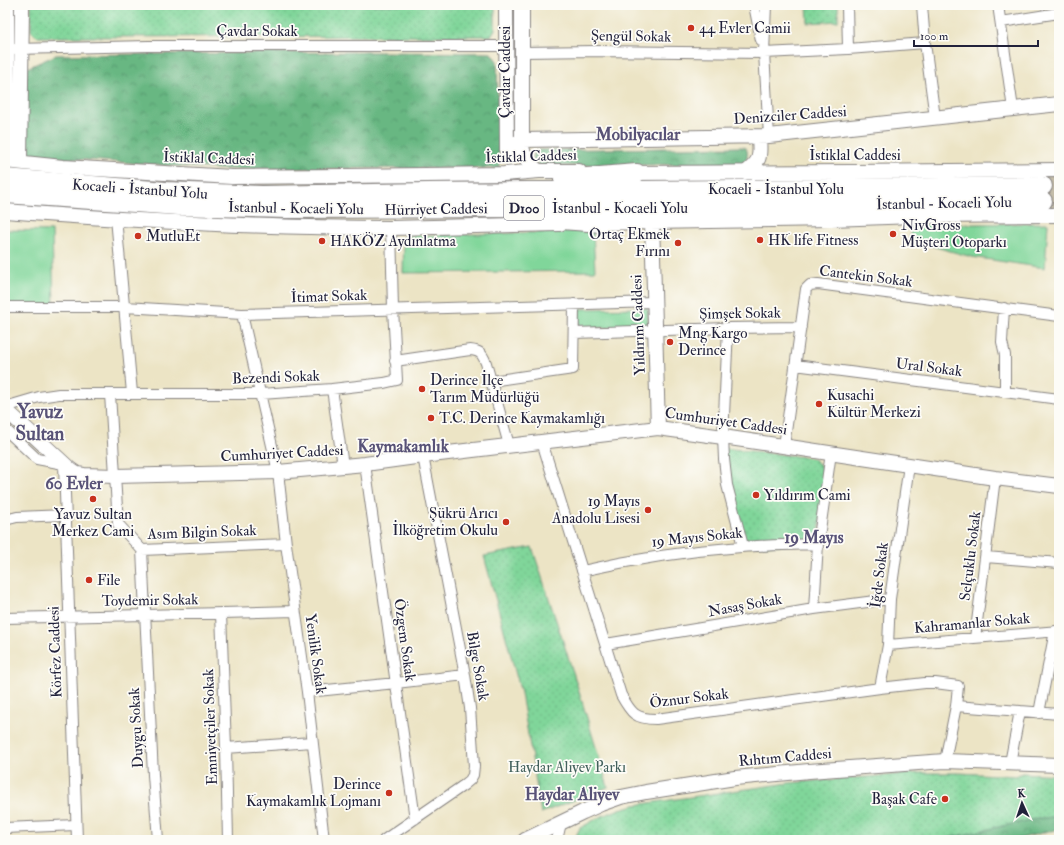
<svg xmlns="http://www.w3.org/2000/svg" width="1064" height="845" viewBox="0 0 1064 845" font-family="'IM FELL Double Pica',serif">
	<style>
		.grass { fill: #80d69a; stroke: #517c6a }
		.forest { fill: url(#forest-crowns); stroke: #456c5e }
		.park { fill: url(#park-dots); stroke: #517c6a }
		.lines { fill: none; stroke-linecap: round; stroke-linejoin: round }
		.highway-tunnel { stroke: #c4bda9; stroke-width: 18; stroke-dasharray: 18 9; stroke-linecap: butt }
		.street-casing { stroke: #878380; stroke-width: 12 }
		.secondary-casing { stroke: #878380; stroke-width: 16 }
		.highway-casing { stroke: #878380; stroke-width: 20 }
		.street { stroke: #fff; stroke-width: 10 }
		.secondary { stroke: #fff; stroke-width: 14 }
		.highway { stroke: #fff; stroke-width: 18 }
		.rail-casing { stroke: #22223b; stroke-width: 4 }
		.rail { stroke: #fdfcf7; stroke-width: 2.5; stroke-dasharray: 8; stroke-linecap: butt }
		.poi-dot { fill: #c8321e; stroke: #fdfcf7; stroke-width: 1.5 }
		.labels { text-anchor: middle; stroke-width: 3.5; stroke-linejoin: round; paint-order: stroke }
		.shield { fill: #fdfcf7; stroke: #646373; stroke-width: 1 }
		.shield-label { font-size: 14px; font-weight: bold; fill: #22223b }
		.poi-label { font-size: 15px; fill: #22223b; stroke: #fdfcf7; text-anchor: start }
		.street-label { font-size: 15px; fill: #22223b; stroke: #fdfcf7 }
		.park-label { font-size: 15px; fill: #43615c; stroke: #fdfcf7 }
		.quarter-label { font-size: 17px; font-weight: bold; fill: #585277; stroke: #fdfcf7 }
		.district-label { font-size: 19px; font-weight: bold; fill: #585277; stroke: #fdfcf7 }
	</style>
	<defs>
		<pattern id="forest-crowns" width="20" height="18" patternUnits="userSpaceOnUse"><rect width="20" height="18" fill="#68b782"/><path d="M2 6a3 3 0 1 1 6 0M12 15a3 3 0 1 1 6 0" fill="none" stroke="#55946c"/></pattern>
		<pattern id="park-dots" width="8" height="8" patternUnits="userSpaceOnUse"><rect width="8" height="8" fill="#80d69a"/><path d="M2 2h.1M6 6h.1" fill="none" stroke="#6eb786" stroke-width="1.8" stroke-linecap="round"/></pattern>
	</defs>
	<rect width="100%" height="100%" fill="#fdfcf7"/>
	<filter id="ink" filterUnits="userSpaceOnUse"><feTurbulence type="fractalNoise" baseFrequency=".025" numOctaves="2"/><feDisplacementMap in="SourceGraphic" scale="8" xChannelSelector="R" yChannelSelector="G"/><feConvolveMatrix kernelMatrix="1 2 1 2 8 2 1 2 1" color-interpolation-filters="sRGB"/></filter>
	<filter id="wash" filterUnits="userSpaceOnUse"><feTurbulence type="fractalNoise" baseFrequency=".012" numOctaves="4" result="noise"/><feDisplacementMap in="SourceGraphic" scale="16" xChannelSelector="R" yChannelSelector="G"/><feGaussianBlur stdDeviation="0.9" result="paint"/><feColorMatrix in="noise" values="0 0 0 0 0 0 0 0 0 0 0 0 0 0 0 0 0 1.4 0 .05"/><feComposite in="paint" operator="in"/></filter>
	<g filter="url(#wash)">
		<rect width="100%" height="100%" fill="#ece4c5"/>
		<path class="grass" d="M1045 177 1051 179 1059 187V203L1051 209 1044 212Z
			M1048 223 1045 268 972 257 910 240 911 225Z
			M5 230 52 231 54 307H5Z
			M593 231 595 271 403 273 404 236Z
			M648 308V327L579 328V309Z"/>
		<path class="forest" d="M371 52 491 53 497 61 499 168 220 169 30 156 24 125 27 68 56 55Z
			M743 147 746 148C749 154 747 163 740 165 737 166 731 164 727 164L544 166 539 165 533 159 534 154 536 150Z
			M1059 816V829L1014 840H938L1030 820Z"/>
		<path class="park" d="M31 5H495V29L491 36 38 37 31 31Z
			M807 5H838V21L808 23Z
			M723 448 812 458 818 463 825 473 818 544 743 546Z
			M532 547 574 675 608 787 541 813 531 752 521 693 484 556Z
			M920 773H959L1016 776 1022 773 1059 775V816L1030 820 938 840H574L580 828 600 817 620 809 635 805 789 783Z"/>
	</g>
	<g filter="url(#ink)">
		<g class="lines">
			<path class="highway-tunnel" d="M1043 186H1059
				M1043 201H1059"/>
			<g class="street-casing">
				<path id="street" d="M754 5 761 40
					M766 5 764 53 769 136
					M847 5 848 49
					M922 5 925 43 935 118
					M998 5 1013 109
					M1001 22 1059 13
					M15 49 149 46H506
					M522 52 596 51 764 53 848 49 925 43
					M116 218 132 393
					M5 307H125L242 314 654 302
					M1004 308 1002 342 1005 355V392
					M242 314 278 472 286 544 307 692 324 840
					M728 328 723 437 724 459 727 485 743 546
					M574 333 728 328 801 327
					M395 361 470 350C480 351 482 353 486 363L509 445
					M795 365 1059 399
					M491 381 573 369 574 304
					M332 389 343 466
					M110 394 118 524 142 550 286 544
					M5 407 39 397 59 394H261L332 389 384 383 397 380 393 309 391 228
					M5 429 37 459 64 464 77 840
					M542 442 621 695C631 713 635 719 656 719L880 688 925 683H935L958 686 956 706 945 761
					M784 446 806 289 810 285 818 284 1059 316
					M365 464 415 819
					M5 520 17 517 65 515
					M142 550 153 775 158 840
					M986 557 1059 563
					M582 571C634 559 687 551 741 547 767 545 792 545 818 544
					M814 609 818 544 831 453
					M221 613 226 748 228 840
					M5 618 145 615 295 611
					M975 638 995 478
					M606 644 814 609 890 599
					M888 645 1059 631
					M880 688 888 645 890 599 909 465
					M307 692 396 683 465 675
					M956 706 1059 714
					M1039 713 1055 631
					M226 748 312 742
					M1010 763 1020 711
					M5 828 76 825
					M384 840 464 785 470 780 473 775 474 766 470 708 465 675 423 456
					M557 840 561 823"/>
			</g>
			<g class="secondary-casing">
				<path id="secondary" d="M506 5 507 157
					M522 5V147C525 159 528 164 539 171
					M507 155C511 148 514 143 522 140L769 136 1059 104
					M5 161 63 167 232 177 346 176 504 174 539 171H579
					M7 161V5
					M20 162 22 5
					M627 173 853 172 1059 170
					M745 173C762 160 760 156 759 137
					M5 211C133 221 262 228 391 228 447 227 504 225 560 224
					M652 221 658 428
					M591 223 831 219 915 216 1059 215
					M5 409 71 470 77 474 84 475 115 476 278 472 365 464 423 456 658 428 723 437 995 478 1059 486
					M525 840 583 812 601 804 621 797 646 792 735 778 809 771 945 761 1059 765"/>
			</g>
			<g class="highway-casing">
				<path id="highway" d="M5 178 166 191 262 195 429 192 1043 186
					M563 179 637 173
					M5 194 179 206 286 209 700 207 1043 201
					M549 219 601 223"/>
			</g>
			<use href="#street" class="street"/>
			<use href="#secondary" class="secondary"/>
			<use href="#highway" class="highway"/>
			<g class="rail-casing">
				<path id="rail" d="M1049 840 1059 838"/>
			</g>
			<use href="#rail" class="rail"/>
		</g>
	</g>
	<g class="poi-dot">
		<circle cx="691" cy="28" r="4"/>
		<circle cx="893" cy="234" r="4"/>
		<circle cx="138" cy="236" r="4"/>
		<circle cx="760" cy="240" r="4"/>
		<circle cx="322" cy="241" r="4"/>
		<circle cx="678" cy="243" r="4"/>
		<circle cx="670" cy="342" r="4"/>
		<circle cx="422" cy="389" r="4"/>
		<circle cx="819" cy="404" r="4"/>
		<circle cx="431" cy="418" r="4"/>
		<circle cx="756" cy="495" r="4"/>
		<circle cx="93" cy="499" r="4"/>
		<circle cx="648" cy="510" r="4"/>
		<circle cx="506" cy="522" r="4"/>
		<circle cx="89" cy="580" r="4"/>
		<circle cx="389" cy="793" r="4"/>
		<circle cx="945" cy="799" r="4"/>
	</g>
	<g class="labels">
		<rect class="shield" x="504" y="196" width="40" height="24" rx="3"/>
		<g class="shield-label">
			<text x="524" y="213">D100</text>
		</g>
		<g class="poi-label">
			<text x="699" y="33">44 Evler Camii</text>
			<text x="901" y="230">NivGross<tspan x="901" dy="17">Müşteri Otoparkı</tspan></text>
			<text x="670" y="239" text-anchor="end">Ortaç Ekmek<tspan x="670" dy="17">Fırını</tspan></text>
			<text x="146" y="241">MutluEt</text>
			<text x="768" y="245">HK life Fitness</text>
			<text x="330" y="246">HAKÖZ Aydınlatma</text>
			<text x="678" y="338">Mng Kargo<tspan x="678" dy="17">Derince</tspan></text>
			<text x="430" y="385">Derince İlçe<tspan x="430" dy="17">Tarım Müdürlüğü</tspan></text>
			<text x="827" y="400">Kusachi<tspan x="827" dy="17">Kültür Merkezi</tspan></text>
			<text x="439" y="423">T.C. Derince Kaymakamlığı</text>
			<text x="764" y="500">Yıldırım Cami</text>
			<text x="640" y="506" text-anchor="end">19 Mayıs<tspan x="640" dy="17">Anadolu Lisesi</tspan></text>
			<text x="498" y="518" text-anchor="end">Şükrü Arıcı<tspan x="498" dy="17">İlköğretim Okulu</tspan></text>
			<text x="93" y="519" text-anchor="middle">Yavuz Sultan<tspan x="93" dy="17">Merkez Cami</tspan></text>
			<text x="97" y="585">File</text>
			<text x="381" y="789" text-anchor="end">Derince<tspan x="381" dy="17">Kaymakamlık Lojmanı</tspan></text>
			<text x="937" y="804" text-anchor="end">Başak Cafe</text>
		</g>
		<g class="street-label">
			<text x="257" y="36">Çavdar Sokak</text>
			<text transform="translate(631 36) rotate(1)" y="5">Şengül Sokak</text>
			<text transform="translate(505 72) rotate(-90)" y="5">Çavdar Caddesi</text>
			<text transform="translate(790 115) rotate(-4)" y="5">Denizciler Caddesi</text>
			<text x="855" y="160">İstiklal Caddesi</text>
			<text transform="translate(531 156) rotate(-2)" y="5">İstiklal Caddesi</text>
			<text transform="translate(209 158) rotate(2)" y="5">İstiklal Caddesi</text>
			<text transform="translate(140 189) rotate(4)" y="5">Kocaeli - İstanbul Yolu</text>
			<text x="776" y="194">Kocaeli - İstanbul Yolu</text>
			<text transform="translate(944 203) rotate(-1)" y="5">İstanbul - Kocaeli Yolu</text>
			<text transform="translate(296 208) rotate(1)" y="5">İstanbul - Kocaeli Yolu</text>
			<text x="620" y="213">İstanbul - Kocaeli Yolu</text>
			<text transform="translate(436 209) rotate(-1)" y="5">Hürriyet Caddesi</text>
			<text transform="translate(866 276) rotate(7)" y="5">Cantekin Sokak</text>
			<text transform="translate(329 296) rotate(-2)" y="5">İtimat Sokak</text>
			<text transform="translate(740 313) rotate(-1)" y="5">Şimşek Sokak</text>
			<text transform="translate(638 325) rotate(-92)" y="5">Yıldırım Caddesi</text>
			<text transform="translate(929 367) rotate(7)" y="5">Ural Sokak</text>
			<text transform="translate(276 377) rotate(-2)" y="5">Bezendi Sokak</text>
			<text transform="translate(726 421) rotate(8)" y="5">Cumhuriyet Caddesi</text>
			<text transform="translate(282 453) rotate(-3)" y="5">Cumhuriyet Caddesi</text>
			<text transform="translate(202 532) rotate(-2)" y="5">Asım Bilgin Sokak</text>
			<text transform="translate(697 537) rotate(-6)" y="5">19 Mayıs Sokak</text>
			<text transform="translate(970 556) rotate(-83)" y="5">Selçuklu Sokak</text>
			<text transform="translate(879 575) rotate(-83)" y="5">İğde Sokak</text>
			<text transform="translate(150 600) rotate(-1)" y="5">Toydemir Sokak</text>
			<text transform="translate(745 605) rotate(-10)" y="5">Nasaş Sokak</text>
			<text transform="translate(972 623) rotate(-5)" y="5">Kahramanlar Sokak</text>
			<text transform="translate(405 640) rotate(82)" y="5">Özgem Sokak</text>
			<text transform="translate(55 652) rotate(-92)" y="5">Körfez Caddesi</text>
			<text transform="translate(316 654) rotate(82)" y="5">Yenilik Sokak</text>
			<text transform="translate(478 666) rotate(80)" y="5">Bilge Sokak</text>
			<text transform="translate(689 698) rotate(-7)" y="5">Öznur Sokak</text>
			<text transform="translate(210 727) rotate(-92)" y="5">Emniyetçiler Sokak</text>
			<text transform="translate(136 728) rotate(-93)" y="5">Duygu Sokak</text>
			<text transform="translate(785 757) rotate(-5)" y="5">Rıhtım Caddesi</text>
		</g>
		<g class="park-label">
			<text x="567" y="772">Haydar Aliyev Parkı</text>
		</g>
		<g class="quarter-label">
			<text x="638" y="140">Mobilyacılar</text>
			<text x="403" y="452">Kaymakamlık</text>
			<text x="74" y="489">60 Evler</text>
			<text x="814" y="543">19 Mayıs</text>
			<text x="572" y="800">Haydar Aliyev</text>
		</g>
		<g class="district-label">
			<text x="40" y="418">Yavuz<tspan x="40" dy="22">Sultan</tspan></text>
		</g>
	</g>
	<rect width="1064" height="845" fill="none" stroke="#fdfcf7" stroke-width="20"/>
	<g transform="translate(1022 803) rotate(357)" stroke="#fdfcf7" stroke-width="3" paint-order="stroke">
	<path d="M0-3L7 15L0 10L-7 15Z" fill="#22223b"/>
	<text y="-6" font-size="11" font-weight="bold" text-anchor="middle" fill="#22223b">K</text>
	</g>
	<path d="M914 40v6h124v-6" fill="none" stroke="#22223b" stroke-width="2"/>
	<text x="920" y="40" font-size="12" fill="#22223b" stroke="#fdfcf7" stroke-width="3" paint-order="stroke">100 m</text>
</svg>
